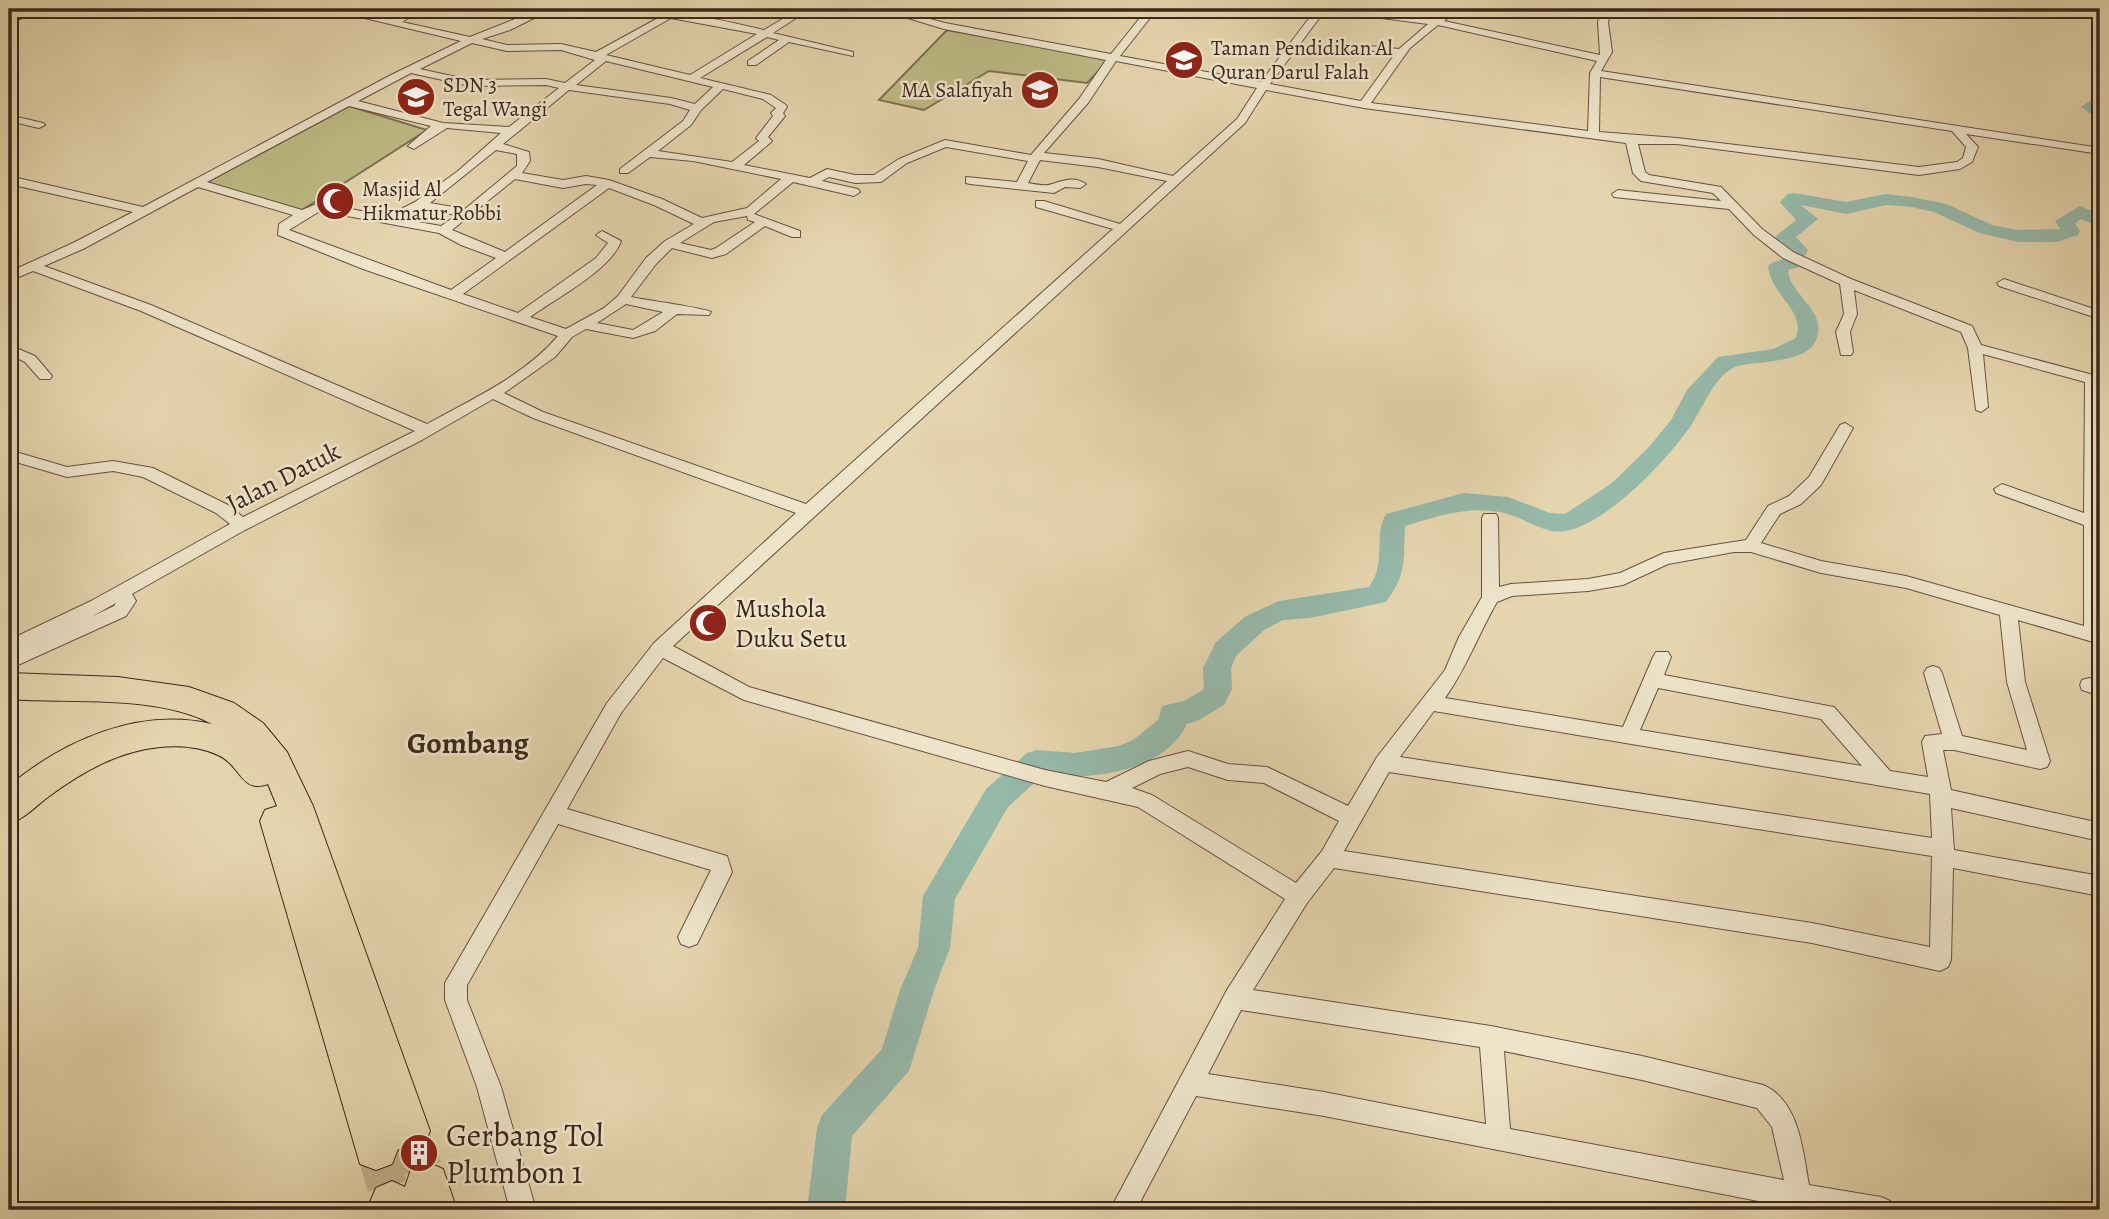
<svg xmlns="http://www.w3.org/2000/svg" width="2109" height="1219" viewBox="0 0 2109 1219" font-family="Alegreya,serif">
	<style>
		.green { fill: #bdbb85; stroke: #7c7151; stroke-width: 2 }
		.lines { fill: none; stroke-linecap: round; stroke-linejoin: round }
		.river { fill: #96b9aa; fill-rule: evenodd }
		.highway-tunnel { stroke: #c3b291; stroke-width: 40; stroke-dasharray: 40 20; stroke-linecap: butt }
		.street-casing { stroke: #665241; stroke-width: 2 }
		.highway-casing { stroke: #3c271d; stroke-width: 2 }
		.street { fill: #eee4ca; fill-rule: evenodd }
		.highway { fill: #e5d5ae; fill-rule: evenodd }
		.labels { text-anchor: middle; stroke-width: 5; stroke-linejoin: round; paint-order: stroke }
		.far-poi-label { font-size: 21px; fill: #3c271d; stroke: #eee4ca; text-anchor: start }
		.street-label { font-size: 26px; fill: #3c271d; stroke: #eee4ca }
		.poi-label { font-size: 26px; fill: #3c271d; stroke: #eee4ca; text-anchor: start }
		.quarter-label { font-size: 30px; font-weight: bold; fill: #3c271d; stroke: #eee4ca }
		.near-poi-label { font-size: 32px; fill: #3c271d; stroke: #eee4ca; text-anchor: start }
	</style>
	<rect width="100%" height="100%" fill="#e5d5ae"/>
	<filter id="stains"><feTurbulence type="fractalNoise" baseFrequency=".00286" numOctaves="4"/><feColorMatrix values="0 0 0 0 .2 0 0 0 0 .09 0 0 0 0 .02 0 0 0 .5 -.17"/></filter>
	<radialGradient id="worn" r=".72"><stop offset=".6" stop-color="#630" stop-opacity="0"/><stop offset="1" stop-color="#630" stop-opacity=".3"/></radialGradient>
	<path class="green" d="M947 30 1110 59 1087 83 989 71 924 110 879 100Z
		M349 106 427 130 299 212 203 184Z"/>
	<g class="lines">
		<path class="river" d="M2100 94V120L2081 107Z
			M1794 193 1846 202 1885 194 1912 197 1946 204 1992 225 2018 230 2060 229 2055 221 2080 206 2100 214V227L2081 219 2075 223 2080 231 2078 235 2057 242H2018L1979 233 1934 212 1912 207 1886 205 1846 214 1801 205 1818 219 1796 237 1808 250 1799 267 1788 270C1791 298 1828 309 1816 340 1806 366 1750 359 1733 368 1714 377 1701 411 1690 427 1666 461 1610 520 1570 530 1547 537 1526 518 1504 513 1470 505 1438 516 1405 526 1403 558 1408 573 1386 602L1310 618 1283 620 1264 630 1236 656 1231 668 1232 689 1224 705 1199 720 1187 724C1165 772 1089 781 1043 775L1008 807 955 899 950 948 934 990 909 1071 852 1136 845 1210H807L817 1128 822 1115 882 1049 900 990 918 948 923 896 986 789 1027 753 1037 750 1075 753 1119 746 1133 740 1158 720 1162 706 1184 701 1204 689 1203 668 1216 642 1246 616 1279 601 1369 587C1387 563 1373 536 1386 514L1464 493 1508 497 1550 513 1565 514 1612 483 1649 447 1671 420 1687 390 1718 357 1773 349 1796 338C1805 308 1774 300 1768 267L1771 263 1784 259 1788 251 1775 237 1796 220 1780 202 1788 194Z"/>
		<path class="highway-tunnel" d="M408 1131 427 1185
			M376 1148 392 1204"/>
		<g class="street-casing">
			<path id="street" d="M29 9H42L9 24V18Z
				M185 9H196L188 14 183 11Z
				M327 9C345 8 380 21 392 18 405 16 410 9 424 9L402 22 470 37 540 9H552L510 30 482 39 507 45 561 44 596 52 660 17 624 9C671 9 718 19 764 30L799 9H810L773 33 853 52V56L789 42 756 65H748V61L779 40 767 37 700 78 771 95 786 105 787 107 783 113 785 116 768 137 772 141 770 143 744 165 810 178 827 169 855 175H874L899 159 945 140 1031 155 1079 99 1106 60 944 29 878 9H893L945 23 1111 54 1147 9H1157L1120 56 1261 82 1316 9H1326L1270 84 1361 101 1395 54 1360 49V45L1399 49 1428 24 1335 12 1330 9H1356L1434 19 1447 9H1458L1444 21 1600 55 1598 22 1602 9H1612L1608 22 1612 52 1601 71 2100 148V154L1966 134 1978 147 1972 162 1960 169 1919 175 1677 144H1638L1645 172 1649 175 1721 187 1762 229 1793 252 1851 279 1972 326 1981 345 2097 376 2099 379 2100 644 2018 620 2025 682 2050 761 2047 767 2040 769 1954 750H1943L1951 790 2100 823V841L1951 808 1954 850 2100 876V896L1953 868 1951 960 1948 967 1940 971 1812 943 1334 868 1307 903 1253 990 1491 1026 1642 1056 1763 1085C1799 1100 1803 1151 1809 1185L1881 1197 1890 1201 1894 1210 1799 1209 1324 1116 1196 1096 1136 1210H1110L1227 990 1285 899 1138 807 1045 786 744 700 663 658 621 713 567 809 727 856 732 872 697 944 689 947 681 944 678 937 711 870 558 824 467 985V1000L501 1087 536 1210H510L477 1087 445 1000V983L607 703 654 643 796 513 533 418 493 399 422 440 245 530 132 594 136 601 126 616 9 669V640L91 601 230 524 216 513 143 477 113 471 67 477 9 460V450L67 467 113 461 153 468 228 505 243 517 415 431 141 311 33 271 9 281V272L73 243 133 212 9 184V176L143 207 391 75 461 41ZM671 18 757 34 690 75 606 55ZM1438 25 1597 61 1590 73 1588 131 1371 103 1410 48ZM472 43 507 51 561 50 595 60 565 83 546 79 470 80 420 69ZM606 61 713 87 695 104 671 98 576 85ZM1116 61 1257 88 1237 119 1173 176 1098 159 1044 153 1088 103ZM411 73 470 86 546 85 559 88 509 127 443 123 358 101ZM1600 77 1952 131 1966 147 1963 158 1957 162 1919 167 1677 138 1599 132ZM723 89 763 99 776 108 771 113 773 116 756 138 759 141 732 162 658 151 691 125 701 110ZM569 90 670 104 690 110 683 121 620 169V173H628L650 157 693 161 781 179 747 208 702 218 662 199 609 180 586 176 563 180 522 173 530 161 529 152 503 144ZM1266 90 1364 108 1626 143 1633 173 1641 181 1713 193 1721 201 1618 190 1612 194 1614 197 1729 209 1754 235 1783 258 1840 284 1844 314 1836 332 1841 355H1851L1853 352 1850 332 1857 314 1854 290 1961 332 1968 348 1976 410 1981 412 1988 407 1983 354 2085 382 2084 513 2002 484 1994 489 1996 493 2084 525V626L1906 576 1821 561 1761 543 1780 514 1801 504 1821 485 1853 428 1845 423 1840 425 1809 477 1789 496 1768 506 1746 540 1664 553 1620 573 1588 579 1511 584 1499 587 1498 518 1496 514H1484L1482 518V597L1459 637 1445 670 1377 757 1348 806 1267 767 1228 764 1188 751 1149 761 1106 782 1045 770 749 687 673 646 1245 123ZM349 106 431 126 410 144 408 146 414 149 447 128 501 133 458 171 415 202 387 216 319 203 302 210 207 182ZM946 147 1028 161 1017 182 966 177V183L970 184 1054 193 1065 187 1080 188 1086 184C1075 176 1064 180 1052 184 1046 187 1035 184 1028 183L1040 160 1098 167 1167 181 1120 224 1044 201H1036V207L1113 229 806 504 543 412 504 393 555 357 572 337 586 329 633 338 655 331 677 314 709 315 711 312C706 308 644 300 631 297L656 264 672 248 712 258 726 254 765 226 792 237H800V231L754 214 793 182 854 196 860 192 858 189 822 181 829 177 855 183 881 182 907 163ZM496 150 517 154V166L465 209 430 203ZM515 179 563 188 586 184 597 185 505 252 452 230ZM198 187 293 215 279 224 278 235 363 269 558 336C524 376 472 399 427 424L151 305 44 266 83 249ZM609 188 654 205 694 224 665 241 646 258 618 296 604 308 566 329 530 317C555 299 612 269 621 241L602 231 596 235 608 243 596 258 518 313 463 294ZM421 209 457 215 441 226 401 219ZM320 211 439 233 461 245 496 258 451 290 289 230ZM747 216 748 220 755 222 716 248 711 250 680 243 714 222ZM626 304 663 312 633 330 597 323ZM1734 552H1751L1821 573 1906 588 2000 615 2007 682 2027 750 1962 736 1942 673 1939 668 1933 666 1927 668 1924 673 1942 734 1925 736 1922 742 1928 777 1890 771 1834 707 1664 675 1671 657 1668 652H1656L1653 657 1623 727 1445 698C1466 669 1479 633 1497 602L1512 596 1588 591 1623 585 1668 564ZM116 603 114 606 91 617ZM1658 688 1821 719 1862 766 1640 730ZM1434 711 1930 794 1932 838 1400 757ZM1188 767 1228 780 1264 783 1339 821 1322 851 1296 883 1152 795 1132 788 1160 774ZM1389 772 1932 856 1930 947 1812 923 1344 851ZM1241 1010 1480 1047 1486 1124 1324 1092 1208 1074ZM1504 1051 1642 1080 1757 1108 1772 1127 1784 1180 1510 1129Z
				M1572 9H1590L1591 10 1586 13Z
				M9 115 43 123 45 125 39 128 9 121Z
				M2004 279 2100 311V319L1999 286 1997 283Z
				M9 345 35 356 52 376 50 379H40L25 362 9 354Z
				M2089 678 2100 681V696L2082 690 2080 685 2082 680Z"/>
		</g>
		<g class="highway-casing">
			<path id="highway" d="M9 673 118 677 189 687 234 703 263 723 287 752 313 806 430 1131 423 1146 408 1153 398 1149 392 1164 376 1170 360 1164 260 821 265 810 277 806 268 784C241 794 241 765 218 755 201 747 179 745 160 747 118 751 82 772 48 797 35 807 25 818 9 824V786C64 740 139 707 212 724 156 694 72 704 9 699Z
				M427 1162 443 1169 457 1210H371L369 1204 376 1188 392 1181 405 1187 411 1169Z"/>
		</g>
		<use href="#street" class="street"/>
		<use href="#highway" class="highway"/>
	</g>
	<defs>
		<g id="school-disc" transform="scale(2.0125)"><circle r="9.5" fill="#8f2418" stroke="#eee4ca"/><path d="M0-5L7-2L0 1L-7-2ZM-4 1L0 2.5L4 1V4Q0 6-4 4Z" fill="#fff"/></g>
		<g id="mosque-disc" transform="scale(2.0125)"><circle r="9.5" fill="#8f2418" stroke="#eee4ca"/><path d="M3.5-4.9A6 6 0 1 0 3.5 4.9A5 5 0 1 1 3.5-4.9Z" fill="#fff"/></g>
		<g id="building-disc" transform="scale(2.0125)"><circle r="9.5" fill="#8f2418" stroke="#eee4ca"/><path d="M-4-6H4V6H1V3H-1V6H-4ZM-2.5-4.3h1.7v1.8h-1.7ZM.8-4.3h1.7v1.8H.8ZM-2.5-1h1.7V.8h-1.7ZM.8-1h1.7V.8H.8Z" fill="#fff"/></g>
	</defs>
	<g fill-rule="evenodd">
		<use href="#school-disc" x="1184" y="60"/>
		<use href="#school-disc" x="1040" y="90"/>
		<use href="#school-disc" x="416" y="97"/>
		<use href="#mosque-disc" x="335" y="201"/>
		<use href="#mosque-disc" x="708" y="623"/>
		<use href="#building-disc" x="419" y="1153"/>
	</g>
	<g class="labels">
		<g class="far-poi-label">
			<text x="1211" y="55">Taman Pendidikan Al<tspan x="1211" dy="24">Quran Darul Falah</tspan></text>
			<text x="443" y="92">SDN 3<tspan x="443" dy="24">Tegal Wangi</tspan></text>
			<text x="1013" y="97" text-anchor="end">MA Salafiyah</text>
			<text x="362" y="196">Masjid Al<tspan x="362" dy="24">Hikmatur Robbi</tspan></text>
		</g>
		<g class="street-label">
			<text transform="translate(283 477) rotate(-27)" y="9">Jalan Datuk</text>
		</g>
		<g class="poi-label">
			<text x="735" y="617">Mushola<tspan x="735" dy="30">Duku Setu</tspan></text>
		</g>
		<g class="quarter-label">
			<text x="468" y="753">Gombang</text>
		</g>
		<g class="near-poi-label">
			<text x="446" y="1146">Gerbang Tol<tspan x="446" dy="37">Plumbon 1</tspan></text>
		</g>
	</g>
	<rect width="2109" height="1219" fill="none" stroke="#e5d5ae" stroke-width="35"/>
	<rect x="10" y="10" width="2088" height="1198" fill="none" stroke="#3c271d" stroke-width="3.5"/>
	<rect x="18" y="18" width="2074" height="1184" fill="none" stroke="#3c271d" stroke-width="2"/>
	<rect width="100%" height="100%" filter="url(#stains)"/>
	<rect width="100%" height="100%" fill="url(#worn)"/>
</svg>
